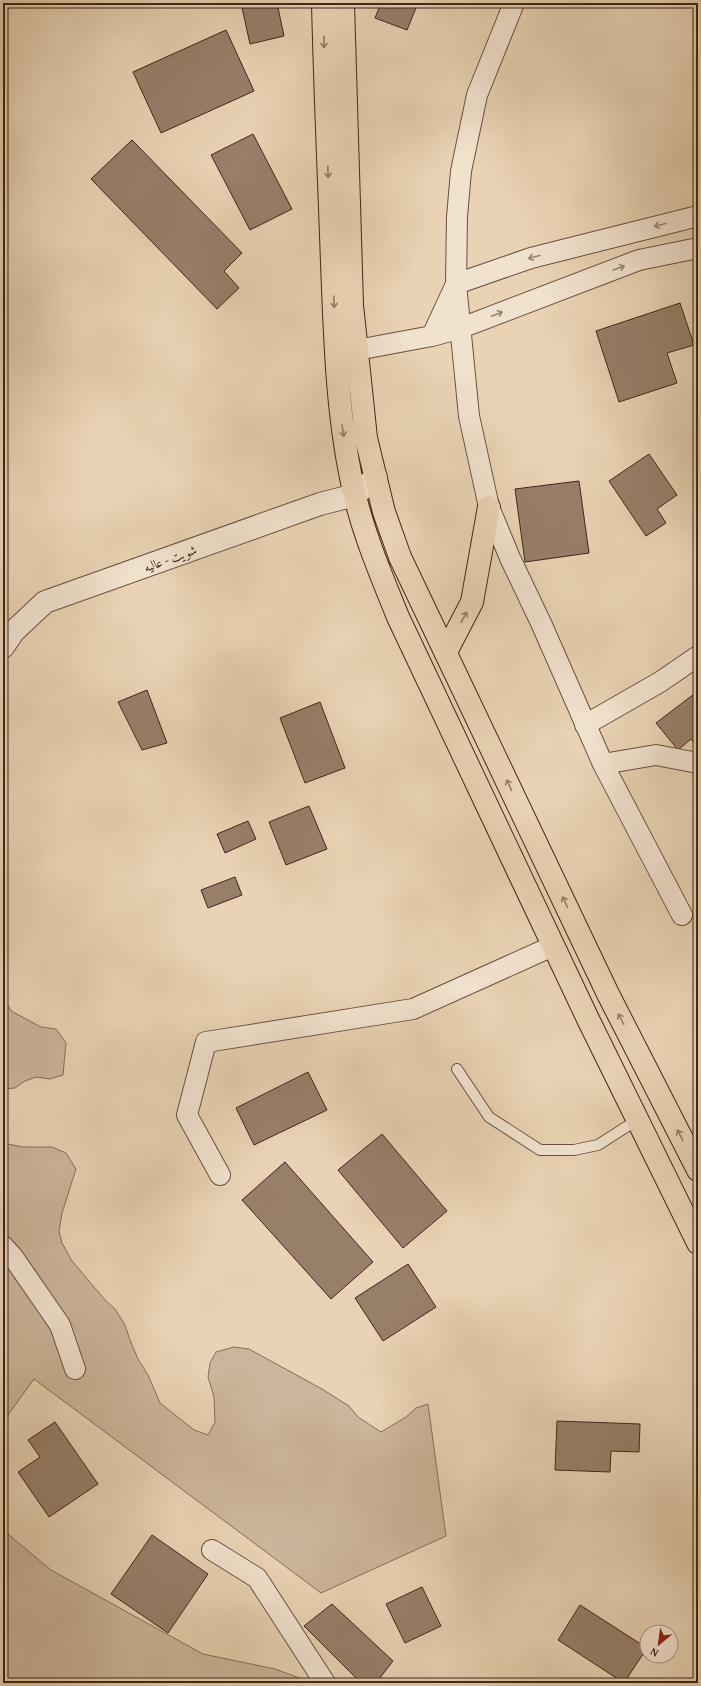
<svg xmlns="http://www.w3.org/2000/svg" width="701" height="1686" viewBox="0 0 701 1686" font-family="'Gentium Book Plus',Amiri,serif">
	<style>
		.green { fill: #ccb59a; stroke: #866d5a }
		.building { fill: #987f6a; stroke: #412519 }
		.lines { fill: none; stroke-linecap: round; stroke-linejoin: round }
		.service-casing { stroke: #6b5040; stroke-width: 12 }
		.minor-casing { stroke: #6b5040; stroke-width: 22 }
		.tertiary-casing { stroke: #6b5040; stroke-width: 24 }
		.motorway-casing { stroke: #412519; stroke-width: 24 }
		.service { stroke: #f1e2ce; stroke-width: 10 }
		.minor { stroke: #f1e2ce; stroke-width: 20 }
		.tertiary { stroke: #f1e2ce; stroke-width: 22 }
		.motorway { stroke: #e9d3b4; stroke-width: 22 }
		.oneway { stroke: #957c66 }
		.oneway2 { stroke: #998474 }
		.labels { text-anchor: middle; stroke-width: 3.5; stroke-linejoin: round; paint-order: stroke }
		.street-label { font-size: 13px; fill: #412519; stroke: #f1e2ce }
	</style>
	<rect width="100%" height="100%" fill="#e9d3b4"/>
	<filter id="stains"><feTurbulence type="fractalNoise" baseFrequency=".005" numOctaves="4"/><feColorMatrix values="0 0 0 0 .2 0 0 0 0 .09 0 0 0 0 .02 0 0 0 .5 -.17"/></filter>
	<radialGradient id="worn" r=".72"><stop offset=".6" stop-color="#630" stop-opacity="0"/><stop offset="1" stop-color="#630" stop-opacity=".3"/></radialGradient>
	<path class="green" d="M3 996 11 1011 41 1027 56 1029 66 1043 63 1075 50 1079 36 1077 25 1081 15 1088 3 1089Z
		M3 1143 22 1147H52L66 1153 76 1169 62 1213 59 1231 62 1243 72 1261 105 1300 115 1309 125 1325 130 1340 138 1359 148 1375 160 1403 194 1430 208 1435 215 1422 214 1397 208 1377 210 1363 216 1352 234 1347 249 1349 322 1389 349 1406 358 1417 381 1432 406 1417 416 1408 428 1404 446 1536 321 1593 34 1379 3 1422Z
		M3 1530 51 1570 203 1654 275 1669 313 1683H3Z"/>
	<path class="building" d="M135 3H226V5L135 6Z
		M241 3H277L284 36 250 44Z
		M381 3H418L407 30 375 18Z
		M226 30 254 91 161 133 133 72Z
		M253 134 292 209 250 230 211 155Z
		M132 140 242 253 224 271 239 288 217 309 91 179Z
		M680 303 694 345 667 353 677 383 619 402 596 331Z
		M649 454 677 495 657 509 666 523 646 536 609 481Z
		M579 481 589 553 525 562 515 489Z
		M147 690 167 743 142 750 118 702Z
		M698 691V748L691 739 678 750 656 723Z
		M320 702 345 768 305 783 280 718Z
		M309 806 327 849 286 865 269 822Z
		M248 821 256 839 225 853 217 834Z
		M235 877 242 895 208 908 201 890Z
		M308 1072 327 1110 254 1145 236 1108Z
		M382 1134 447 1211 403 1248 338 1170Z
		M285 1162 373 1262 331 1299 242 1200Z
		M408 1264 436 1307 383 1341 355 1298Z
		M557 1421 640 1424 639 1452 611 1451 610 1472 555 1470Z
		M55 1422 98 1484 49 1517 18 1472 40 1457 28 1440Z
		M152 1535 208 1574 168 1633 111 1594Z
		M422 1587 441 1626 405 1643 386 1604Z
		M332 1604 393 1661 376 1683H361L304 1626Z
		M580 1605 647 1648 624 1683 558 1640Z"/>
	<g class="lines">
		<g class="service-casing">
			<path id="service" d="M457 1069 489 1117 540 1150H574L598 1145 637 1120"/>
		</g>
		<g class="minor-casing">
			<path id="minor" d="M514 3 477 95 461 171 457 217 456 284 469 416 489 507 510 558 541 623 603 764 682 915
				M432 336 456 284 531 258 698 216
				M357 350 432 336 461 328 639 260 698 248
				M585 725 660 682 698 656
				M603 764 656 755 698 763
				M220 1175 187 1115 206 1042 413 1009 553 946
				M3 1246 13 1257 60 1325 75 1369
				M212 1550 257 1578 325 1683"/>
		</g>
		<g class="tertiary-casing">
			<path id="tertiary" d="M3 647 14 631 45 602 320 504 355 495 376 477"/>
		</g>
		<g class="motorway-casing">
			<path id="motorway" d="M323 3C325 90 329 176 332 263 335 341 337 420 355 496 365 538 382 577 398 617L587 1017 698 1243
				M343 3 352 305 366 438 384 512 400 557 608 994 698 1170
				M446 652 472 602 489 507"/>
		</g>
		<use href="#service" class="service"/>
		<use href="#minor" class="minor"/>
		<use href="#tertiary" class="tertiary"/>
		<use href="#motorway" class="motorway"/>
	</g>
	<defs><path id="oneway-shaft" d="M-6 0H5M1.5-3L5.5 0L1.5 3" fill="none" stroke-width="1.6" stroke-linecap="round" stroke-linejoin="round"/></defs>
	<g class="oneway">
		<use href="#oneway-shaft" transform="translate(324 42) rotate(89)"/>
		<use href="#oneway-shaft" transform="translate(328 172) rotate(88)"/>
		<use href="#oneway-shaft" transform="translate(334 302) rotate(88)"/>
		<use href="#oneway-shaft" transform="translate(343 431) rotate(80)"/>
		<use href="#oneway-shaft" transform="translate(464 617) rotate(-62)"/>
		<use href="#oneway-shaft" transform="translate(509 785) rotate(-115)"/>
		<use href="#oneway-shaft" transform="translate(565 902) rotate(-115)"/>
		<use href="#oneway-shaft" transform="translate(621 1019) rotate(-118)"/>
		<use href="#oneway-shaft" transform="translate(680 1135) rotate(-117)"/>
	</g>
	<g class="oneway2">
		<use href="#oneway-shaft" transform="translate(660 225) rotate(166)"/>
		<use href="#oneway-shaft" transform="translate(534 257) rotate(165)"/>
		<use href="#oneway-shaft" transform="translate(619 268) rotate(-20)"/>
		<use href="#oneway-shaft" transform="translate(497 314) rotate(-21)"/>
	</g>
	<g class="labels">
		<g class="street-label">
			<text transform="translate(170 558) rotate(-20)" y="5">شويت - عاليه</text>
		</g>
	</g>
	<rect width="701" height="1686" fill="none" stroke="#e9d3b4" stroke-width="16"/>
	<rect x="4" y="4" width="693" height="1678" fill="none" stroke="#412519" stroke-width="2"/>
	<rect x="8" y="8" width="685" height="1670" fill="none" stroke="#412519"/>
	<g transform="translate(659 1644) rotate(209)"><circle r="19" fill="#f1e2ce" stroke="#ab9686"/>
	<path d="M0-3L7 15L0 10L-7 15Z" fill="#8f2418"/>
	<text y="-6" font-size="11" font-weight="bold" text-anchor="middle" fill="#412519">N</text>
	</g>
	<rect width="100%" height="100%" filter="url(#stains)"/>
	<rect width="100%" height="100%" fill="url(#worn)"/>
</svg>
